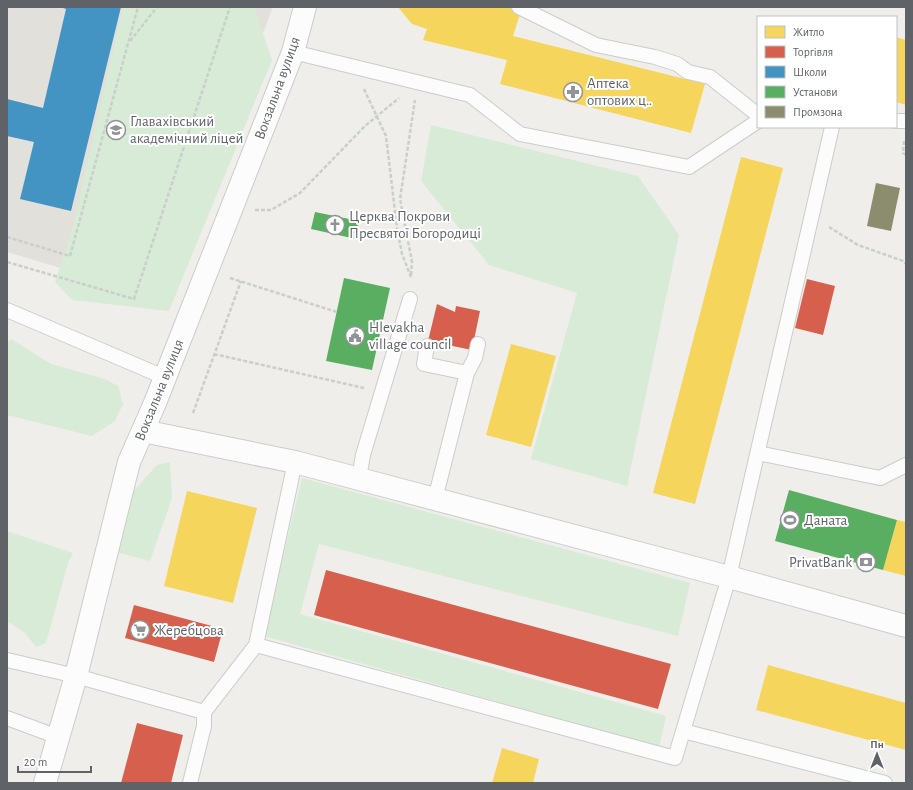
<svg xmlns="http://www.w3.org/2000/svg" width="913" height="790" viewBox="0 0 913 790" font-family="'Alegreya Sans',sans-serif">
	<style>
		.education { fill: #e2e0da }
		.green { fill: #d8ebd6 }
		.homes { fill: #f6d55c }
		.shops { fill: #d6604d }
		.schools { fill: #4393c3 }
		.public { fill: #5aae61 }
		.industry { fill: #8c8c6e }
		.lines { fill: none; stroke-linecap: round; stroke-linejoin: round }
		.lane-casing { stroke: #cbcccc; stroke-width: 16 }
		.street-casing { stroke: #cbcccc; stroke-width: 24 }
		.path { stroke: #cacfcc; stroke-width: 2.5; stroke-dasharray: 4 2; stroke-linecap: butt }
		.lane { stroke: #fdfcfc; stroke-width: 14 }
		.street { stroke: #fdfcfc; stroke-width: 22 }
		.labels { text-anchor: middle; stroke-width: 4; stroke-linejoin: round; paint-order: stroke }
		.poi-label { font-size: 15px; fill: #5f6368; stroke: #fff; text-anchor: start }
		.street-label { font-size: 15px; fill: #5f6368; stroke: #fff }
	</style>
	<rect width="100%" height="100%" fill="#efeeea"/>
	<path class="education" d="M7 7H273L156 310 111 283 7 252Z"/>
	<path class="green" d="M123 7H254L272 60 169 311 72 300 55 282 72 230Z
		M431 125 638 176 679 235 627 486 531 459 577 293 489 265 421 181Z
		M11 339 51 364 105 379 118 386 123 404 115 421 92 436 7 415V344Z
		M170 462 172 498 150 561 116 552 130 495 157 465Z
		M302 478 690 583 678 636 319 544 300 614 666 716 659 747 264 636Z
		M7 531 73 553 68 563 46 643 36 647 25 633 7 621Z"/>
	<path class="homes" d="M398 7H505L521 11 513 36 705 84 691 133 500 84 507 60 423 40 427 29 412 24Z
		M896 37 906 40V105L896 102Z
		M741 157 783 168 695 504 653 493Z
		M511 344 556 356 531 447 486 435Z
		M187 491 257 508 233 603 164 586Z
		M897 520 906 522V576L883 570Z
		M768 665 906 703V750L756 710Z
		M502 748 539 759 533 783H492Z"/>
	<path class="shops" d="M807 279 835 286 823 335 795 328Z
		M437 304 455 312 456 306 480 311 472 350 428 341Z
		M326 570 671 664 658 709 314 615Z
		M134 605 223 629 214 662 125 638Z
		M137 723 183 735 171 783H121Z"/>
	<path class="schools" d="M60 7H121L71 211 20 199 34 142 7 136V99L43 108 66 9Z"/>
	<path class="public" d="M315 212 359 221 356 239 311 229Z
		M344 278 390 288 372 370 326 361Z
		M789 490 897 520 883 570 775 541Z"/>
	<path class="industry" d="M876 183 900 188 891 231 867 226Z"/>
	<g class="lines">
		<g class="lane-casing">
			<path id="lane" d="M519 7 596 45 655 57 677 64 688 72 710 77 758 115
				M293 52 470 95 520 134 689 167 758 121
				M896 121H906
				M7 310 164 377
				M427 346 424 364 467 373 435 499
				M467 373 475 358 478 344
				M758 453 880 478 906 465
				M295 462 256 645 675 758 729 577 832 127
				M359 478 363 455 410 299
				M7 660 76 676 204 712
				M7 718 58 737
				M683 731 885 783
				M190 783 204 726V712L256 645"/>
		</g>
		<g class="street-casing">
			<path id="street" d="M143 431 295 462 729 577 906 626
				M45 783 76 676 129 462 155 403 293 52 305 7"/>
		</g>
		<path class="path" d="M130 41 157 7
			M364 89 386 136 397 228 402 254 411 277
			M904 141 903 153 906 155
			M255 210H271L300 193 365 126 399 98
			M829 227 858 245 903 261 906 264
			M7 237 70 256 138 7
			M7 262 134 299 230 7
			M411 275 412 262 400 199 415 100
			M230 278 337 312
			M214 354 364 388
			M193 413 241 281"/>
		<use href="#lane" class="lane"/>
		<use href="#street" class="street"/>
	</g>
	<defs>
		<g id="pharmacy-ring" transform="scale(1)"><circle r="9.5" fill="#fff" stroke="#919496" stroke-width="1.5"/><path d="M-2-6h4v4h4v4h-4v4h-4v-4h-4v-4h4Z" fill="#919496"/></g>
		<g id="school-ring" transform="scale(1)"><circle r="9.5" fill="#fff" stroke="#919496" stroke-width="1.5"/><path d="M0-5L7-2L0 1L-7-2ZM-4 1L0 2.5L4 1V4Q0 6-4 4Z" fill="#919496"/></g>
		<g id="church-ring" transform="scale(1)"><circle r="9.5" fill="#fff" stroke="#919496" stroke-width="1.5"/><path d="M-1.2-6h2.4v3.5h3.3v2.4h-3.3V6h-2.4V-.1h-3.3v-2.4h3.3Z" fill="#919496"/></g>
		<g id="civic-ring" transform="scale(1)"><circle r="9.5" fill="#fff" stroke="#919496" stroke-width="1.5"/><path d="M-.6-6.5H3V-4.5H.6V-3L4-1V1h2V6H-6V1h2V-1L-.6-3ZM-1.2 2.5V6h2.4V2.5Z" fill="#919496"/></g>
		<g id="stadium-ring" transform="scale(1)"><circle r="9.5" fill="#fff" stroke="#919496" stroke-width="1.5"/><path d="M0-5a6.5 5 0 1 0 0 10a6.5 5 0 1 0 0-10ZM-3.5-1.8h7v3.6h-7Z" fill="#919496"/></g>
		<g id="bank-ring" transform="scale(1)"><circle r="9.5" fill="#fff" stroke="#919496" stroke-width="1.5"/><path d="M-6-4H6V4H-6ZM0-2.3a2.3 2.3 0 1 0 0 4.6a2.3 2.3 0 1 0 0-4.6Z" fill="#919496"/></g>
		<g id="supermarket-ring" transform="scale(1)"><circle r="9.5" fill="#fff" stroke="#919496" stroke-width="1.5"/><path d="M-6-5.5h2.5l.6 2H6L4.5 2H-2.5L-4.4-4H-6ZM-1.5 3.2a1.3 1.3 0 1 0 .1 0ZM3 3.2a1.3 1.3 0 1 0 .1 0Z" fill="#919496"/></g>
	</defs>
	<g fill-rule="evenodd">
		<use href="#pharmacy-ring" x="573" y="92"/>
		<use href="#school-ring" x="116" y="130"/>
		<use href="#church-ring" x="335" y="225"/>
		<use href="#civic-ring" x="355" y="336"/>
		<use href="#stadium-ring" x="790" y="520"/>
		<use href="#bank-ring" x="866" y="562"/>
		<use href="#supermarket-ring" x="140" y="630"/>
	</g>
	<g class="labels">
		<g class="poi-label">
			<text x="587" y="88">Аптека<tspan x="587" dy="17">оптових ц‥</tspan></text>
			<text x="130" y="126">Главахівський<tspan x="130" dy="17">академічний ліцей</tspan></text>
			<text x="349" y="221">Церква Покрови<tspan x="349" dy="17">Пресвятої Богородиці</tspan></text>
			<text x="369" y="332">Hlevakha<tspan x="369" dy="17">village council</tspan></text>
			<text x="804" y="525">Даната</text>
			<text x="852" y="567" text-anchor="end">PrivatBank</text>
			<text x="154" y="635">Жеребцова</text>
		</g>
		<g class="street-label">
			<text transform="translate(277 88) rotate(-70)" y="5">Вокзальна вулиця</text>
			<text transform="translate(159 390) rotate(-68)" y="5">Вокзальна вулиця</text>
		</g>
	</g>
	<rect width="913" height="790" fill="none" stroke="#5f6368" stroke-width="16"/>
	<rect x="757" y="16" width="140" height="112" fill="#ffffff" stroke="#bfc1c3"/>
	<rect x="765" y="26" width="20" height="12" fill="#f6d55c" stroke="#bfc1c3"/>
	<text x="793" y="36" font-size="12" fill="#5f6368">Житло</text>
	<rect x="765" y="46" width="20" height="12" fill="#d6604d" stroke="#bfc1c3"/>
	<text x="793" y="56" font-size="12" fill="#5f6368">Торгівля</text>
	<rect x="765" y="66" width="20" height="12" fill="#4393c3" stroke="#bfc1c3"/>
	<text x="793" y="76" font-size="12" fill="#5f6368">Школи</text>
	<rect x="765" y="86" width="20" height="12" fill="#5aae61" stroke="#bfc1c3"/>
	<text x="793" y="96" font-size="12" fill="#5f6368">Установи</text>
	<rect x="765" y="106" width="20" height="12" fill="#8c8c6e" stroke="#bfc1c3"/>
	<text x="793" y="116" font-size="12" fill="#5f6368">Промзона</text>
	<g transform="translate(877 754)" stroke="#ffffff" stroke-width="3" paint-order="stroke">
	<path d="M0-3L7 15L0 10L-7 15Z" fill="#5f6368"/>
	<text y="-6" font-size="11" font-weight="bold" text-anchor="middle" fill="#5f6368">Пн</text>
	</g>
	<path d="M18 766v6h73v-6" fill="none" stroke="#5f6368" stroke-width="2"/>
	<text x="24" y="766" font-size="12" fill="#5f6368" stroke="#ffffff" stroke-width="3" paint-order="stroke">20 m</text>
</svg>
